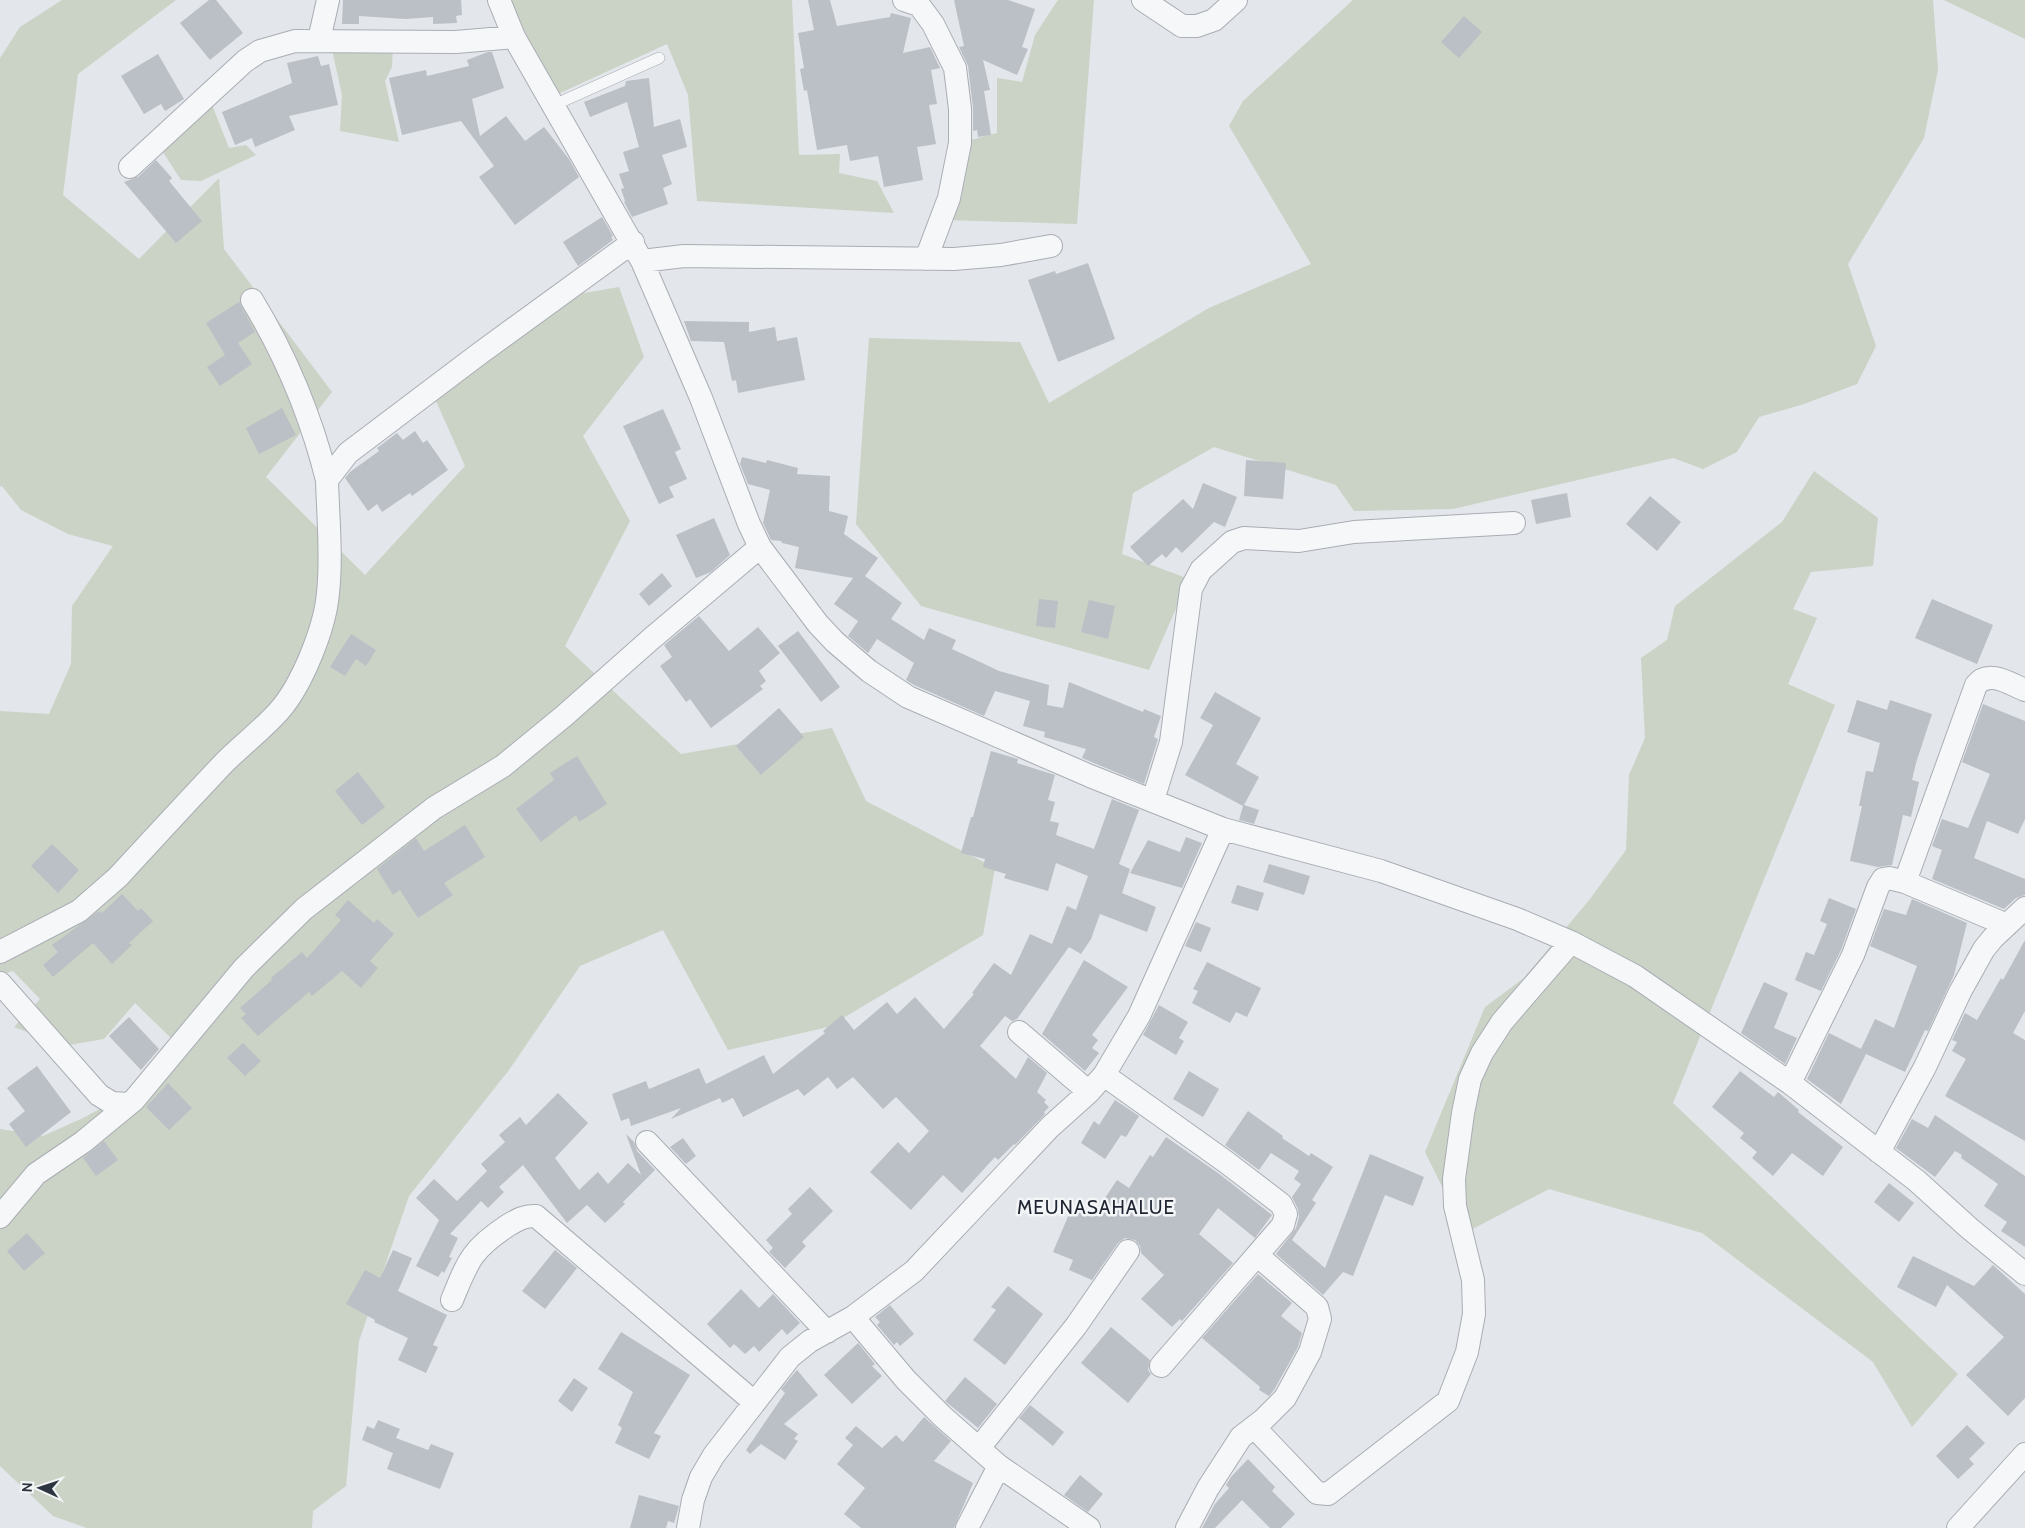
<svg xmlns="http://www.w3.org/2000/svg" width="2025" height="1528" viewBox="0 0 2025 1528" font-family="Cabin,sans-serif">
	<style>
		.green { fill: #cad3c5 }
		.building { fill: #bbc0c6 }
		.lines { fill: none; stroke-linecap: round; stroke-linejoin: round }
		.service-casing { stroke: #a9adb4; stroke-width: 12 }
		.minor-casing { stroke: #a9adb4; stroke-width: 24 }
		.service { stroke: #f6f7f9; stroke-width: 11 }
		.minor { stroke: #f6f7f9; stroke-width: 22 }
		.labels { text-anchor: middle; stroke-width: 5; stroke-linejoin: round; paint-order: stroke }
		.quarter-label { font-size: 19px; letter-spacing: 1px; fill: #1f2632; stroke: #f3f5f7 }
	</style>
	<rect width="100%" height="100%" fill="#e3e6ea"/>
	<path class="green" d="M62 0H176L78 74 63 195 139 259 219 178 224 249 332 392 266 477 365 575 465 466 433 394 556 298 619 287 644 357 583 436 630 521 565 646 681 754 832 728 866 801 995 868 983 935 828 1027 728 1050 663 930 580 966 509 1070 409 1196 359 1341 346 1486 313 1511 312 1528H87L53 1516 0 1466V1129L43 1136 83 1118 144 1085 173 1040 135 1003 104 1039 63 1046 14 1027 40 999 13 971 0 975V711L49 714 71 664 72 606 113 546 68 534 21 510 2 486 0 487V58L20 27Z
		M508 0H792L799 155 840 154 839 173 877 181 894 213 697 201 688 95 667 44 558 94Z
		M1058 0H1094L1077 224 947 220 971 140 997 133V78L1022 82 1035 35Z
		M1353 0H1933L1938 70 1924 138 1848 264 1876 346 1857 384 1804 404 1759 417 1737 452 1703 469 1673 458 1453 509 1354 511 1336 485 1214 447 1133 493 1122 554 1189 579 1149 670 921 606 856 524 869 338 1020 342 1049 403 1209 308 1311 264 1229 126 1243 101Z
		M1944 0H2025V39Z
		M331 45 393 47 392 67 385 81 399 142 340 131 342 95Z
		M212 105 229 148 246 145 256 155 201 181 181 180 161 149Z
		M1814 471 1878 518 1873 566 1811 572 1793 609 1817 618 1788 684 1835 705 1673 1103 1958 1374 1912 1427 1873 1362 1702 1233 1549 1189 1465 1233 1425 1152 1485 1007 1524 978 1590 899 1626 850 1629 775 1645 738 1641 658 1667 640 1675 606 1782 522Z"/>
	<path class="building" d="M209 0H216L243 33 210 60 180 23Z
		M343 0H461L462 15 456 16 457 23 433 24V17L406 19 359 16V24H342Z
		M808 0H830L837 26 890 17 891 13 911 18 903 53 930 47 940 68 931 70 937 104 929 105 936 144 917 147 923 180 884 187 878 156 850 161 847 145 817 150 807 90 804 91 800 69 804 68 798 33 814 30Z
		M954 0H1008L1035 9 1022 47 1028 49 1017 75 983 60 990 90 984 91 991 135 978 137 977 130 973 131V108L968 66 959 47 964 46Z
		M1464 16 1482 32 1459 58 1441 42Z
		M488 52H492L504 88 472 99 480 136 506 116 525 141 544 127 569 159 579 177 515 225 479 177 494 166 461 121 402 135 389 78 426 70 427 76 469 66 467 60Z
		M158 54 184 99 165 111 161 104 144 114 121 76Z
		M318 56 321 66 329 64 338 105 289 116 295 130 255 147 252 138 235 145 222 112 292 83 287 63Z
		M649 78 654 127 680 119 687 147 662 155 672 184 663 188 668 204 632 217 624 202 625 201 621 189 624 188 619 174 629 171 623 152 639 147 627 102 590 117 584 102 625 86 626 81Z
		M156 160 172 178 169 181 202 221 176 243 124 182 138 177Z
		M602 217 613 236 611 237 613 240 578 266 563 242Z
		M1088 263 1115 339 1058 362 1028 280 1055 271 1056 274Z
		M239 302 255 332 238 343 252 364 220 386 207 367 225 355 206 323Z
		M684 321 749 322V332L775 327 777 341 797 337 805 380 738 393 736 380 732 381 724 342 691 341Z
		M282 408 296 435 259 454 246 428Z
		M663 409 681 449 675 452 687 479 669 487 674 497 659 504 623 426Z
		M415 431 423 443 427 440 448 470 412 496 410 493 382 512 377 504 368 511 345 478 350 472 379 451 377 448 397 433 403 440Z
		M742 457 766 463 767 460 798 468 797 474 830 476 829 511 848 516 844 534 878 558 865 576 902 603 891 619 924 640 929 628 956 640 952 649 978 661 999 671 1049 685 1047 705 1063 708 1069 682 1143 712 1144 709 1161 716 1154 737 1158 739 1144 784 1082 758 1086 749 1044 737 1045 732 1023 726 1030 701 995 691 984 716 914 685 906 680 914 663 877 639 868 653 848 636 858 621 834 604 853 578 795 568 799 547 782 543 781 541 771 540 763 523 770 490 748 484 740 464Z
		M1246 460 1286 463 1283 499 1244 496Z
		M1203 483 1237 497 1225 527 1214 522 1182 553 1176 547 1166 558 1162 554 1148 566 1130 547 1183 499 1193 509Z
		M1567 493 1571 517 1536 524 1531 500Z
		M1650 496 1681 522 1657 551 1626 524Z
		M714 518 730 555 711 572 696 578 676 535Z
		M662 573 672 586 649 606 639 594Z
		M1039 599 1058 601 1055 628 1036 626Z
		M1932 599 1993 625 1977 664 1915 638Z
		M1089 600 1115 606 1108 639 1081 632Z
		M699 616 729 651 758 627 780 653 759 671 766 681 760 686 763 689 711 728 690 699 686 702 660 666 672 657 664 645Z
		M798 631 840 687 821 702 778 646Z
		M351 634 376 650 366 666 356 659 345 676 330 667Z
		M1215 692 1261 718 1236 764 1259 777 1244 805 1259 810 1254 824 1239 820 1243 806 1185 775 1213 725 1200 718Z
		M1857 700 1887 710 1890 700 1932 714 1916 763 1912 780 1919 782 1911 817 1903 815 1892 865 1878 867 1850 861 1862 806H1859L1866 771 1873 772 1880 743 1847 732Z
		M1983 704 2025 721V819L2018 834 1987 821 1974 858 2025 879V895L2016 898 2004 909 1932 879 1942 850 1932 846 1942 819 1968 828 1990 774 1962 762Z
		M779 708 804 737 761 775 736 746Z
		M991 751 1018 759 1017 763 1055 775 1048 800 1055 802 1050 821 1059 823 1056 835 1094 849 1112 799 1139 810 1119 864 1130 869 1122 893 1156 907 1147 932 1100 914 1091 939 1081 954 1069 947 1017 1019 1012 1021 1005 1016 980 1046 1016 1079 1028 1057 1047 1073 1037 1092 1046 1100 1044 1102 1049 1107 1044 1112 1045 1114 1015 1145 1014 1144 998 1160 995 1157 962 1193 943 1175 911 1210 870 1172 898 1142 909 1153 929 1131 896 1097 883 1109 853 1077 837 1089 828 1077 804 1096 798 1089 743 1117 733 1098 722 1103 720 1098 671 1119 681 1108 631 1126 629 1118 621 1121 612 1094 646 1081 649 1089 699 1068 706 1084 764 1055 773 1074 825 1033 823 1031 842 1015 854 1030 887 1002 897 1014 915 997 944 1029 974 994 972 993 994 963 1011 975 1030 934 1052 944 1067 906 1076 910 1088 876 1056 863 1048 891 1004 878 1006 874 983 867 985 859 961 853 971 817H973Z
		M577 756 607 804 579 822 576 815 541 842 516 809 554 780 550 773Z
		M358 772 385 807 362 825 335 791Z
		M465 825 485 857 444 883 453 895 418 918 400 890 393 895 377 869 416 838 424 851Z
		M1186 837 1202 843 1182 888 1130 873 1148 840 1180 852Z
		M52 844 79 870 58 893 31 866Z
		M1269 864 1310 876 1304 895 1263 882Z
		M1237 885 1264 893 1258 911 1231 903Z
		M122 894 138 911 141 908 153 921 129 943 132 945 112 964 93 943 53 977 43 965 58 952 52 945 99 911 102 913Z
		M1829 898 1856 909 1841 950 1821 991 1795 980 1806 952 1814 955 1827 924 1820 921Z
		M1912 899 1967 923 1954 975 1928 1031 1925 1030 1905 1072 1866 1054 1841 1104 1807 1079 1829 1033 1861 1049 1875 1019 1894 1028 1917 966 1870 946 1884 909 1906 915Z
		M348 900 374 923 377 919 394 934 370 961 378 968 361 988 342 971 312 996 309 992 258 1036 241 1018 246 1014 240 1008 272 980 271 978 302 952 307 958 341 920 335 915Z
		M1196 922 1211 928 1201 952 1185 946Z
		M2025 940V1011L2013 1033 2025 1040V1141L1945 1096 1966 1059 1952 1051 1957 1042 1952 1040 1965 1013 1977 1020 2001 978 2003 980Z
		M1084 960 1128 987 1092 1035 1098 1040 1092 1048 1099 1053 1085 1071 1042 1034Z
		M1207 962 1261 988 1247 1017 1236 1012 1230 1023 1192 1003 1198 991 1193 989Z
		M1764 982 1788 993 1774 1028 1797 1038 1785 1064 1741 1033Z
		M1159 1005 1188 1022 1179 1038 1184 1041 1176 1055 1143 1035Z
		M129 1017 159 1049 141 1070 109 1036Z
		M243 1043 261 1061 245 1076 227 1058Z
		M37 1066 71 1112 26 1147 9 1124 25 1111 7 1088Z
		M1189 1071 1219 1089 1203 1117 1173 1099Z
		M1740 1071 1774 1097 1778 1092 1799 1110 1798 1112 1843 1147 1823 1176 1792 1153 1773 1176 1752 1158 1757 1152 1740 1138 1744 1133 1712 1107Z
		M168 1083 192 1108 169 1130 146 1107Z
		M558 1093 588 1123 555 1158 579 1190 598 1172 608 1184 628 1163 641 1175 626 1134 634 1142 637 1151 655 1170 623 1202 625 1204 605 1223 587 1205 567 1223 523 1165 499 1187 504 1192 488 1208 481 1201 450 1234 458 1238 449 1257 452 1258 444 1273 442 1271 438 1277 416 1266 439 1220 416 1198 434 1179 457 1201 487 1171 481 1164 505 1142 499 1135 520 1117 526 1125Z
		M1115 1100 1139 1116 1126 1137 1121 1135 1105 1159 1081 1143 1094 1121 1099 1125Z
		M1248 1111 1283 1136 1282 1138 1309 1156 1311 1153 1333 1167 1312 1200 1316 1203 1292 1240 1325 1268 1370 1154 1424 1177 1413 1206 1385 1195 1353 1276 1343 1272 1323 1295 1276 1254 1296 1228 1299 1217 1298 1209 1292 1197 1301 1184 1294 1179 1299 1171 1271 1153 1259 1170 1225 1145Z
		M1935 1115 2025 1176V1247L2001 1231 2007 1222 1984 1206 1998 1184 1961 1158 1962 1155 1955 1151 1935 1177 1896 1148 1912 1119 1928 1128Z
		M1166 1137 1218 1173 1272 1215 1255 1238 1218 1208 1199 1234 1233 1263 1182 1321 1180 1319 1172 1327 1141 1299 1164 1275 1141 1253 1140 1246 1135 1240 1125 1238 1118 1243 1092 1280 1069 1270 1073 1260 1053 1252 1072 1207 1093 1216 1117 1180 1129 1188 1150 1155 1153 1157Z
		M683 1138 696 1156 686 1164 670 1147Z
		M104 1141 118 1160 96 1176 83 1158Z
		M1889 1183 1914 1203 1899 1222 1874 1202Z
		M810 1187 833 1211 802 1242 806 1246 785 1268 769 1252 773 1248 766 1240 792 1214 788 1209Z
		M27 1233 45 1253 24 1271 7 1251Z
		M393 1250 412 1258 398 1291 447 1315 433 1345 438 1347 426 1373 398 1360 408 1338 374 1322 375 1320 346 1304 365 1270 380 1278Z
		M555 1250 577 1268 545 1309 522 1291Z
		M1913 1256 1974 1286 1993 1265 2025 1294V1398L2008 1416 1966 1375 2004 1337 1947 1285 1936 1307 1897 1287Z
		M1258 1274 1292 1303 1281 1316 1302 1333 1298 1347 1274 1390 1269 1396 1259 1390 1260 1387 1202 1338Z
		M1008 1286 1043 1314 1005 1365 973 1340 996 1310 991 1307Z
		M741 1289 759 1308 773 1294 800 1323 787 1335 782 1329 759 1352 754 1346 745 1354 734 1344 730 1348 707 1324Z
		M890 1305 914 1334 900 1346 897 1342 894 1345 877 1325 880 1322 875 1317Z
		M1111 1327 1150 1360 1148 1370 1151 1374 1128 1403 1081 1363Z
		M621 1332 690 1375 654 1433 661 1436 649 1459 615 1443 622 1428 618 1425 633 1392 598 1369Z
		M858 1343 875 1364 872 1366 882 1376 852 1404 824 1375Z
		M797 1370 818 1395 784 1424 798 1434 794 1439 798 1441 785 1460 761 1444 750 1454 746 1450 785 1393 781 1389Z
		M965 1377 997 1404 978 1428 945 1401Z
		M574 1378 588 1388 572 1412 558 1401Z
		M1030 1405 1064 1432 1053 1446 1019 1418Z
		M924 1417 951 1441 934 1461 973 1483 954 1528H861L844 1514 865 1488 837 1464 853 1445 845 1438 856 1426 882 1448 896 1435 903 1442Z
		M378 1420 400 1429 396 1438 428 1450 431 1444 454 1453 440 1489 387 1469 393 1453 362 1440 367 1426 374 1429Z
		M1967 1425 1985 1443 1969 1459 1974 1464 1958 1479 1936 1456Z
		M1248 1459 1275 1487 1272 1491 1295 1514 1281 1528H1270L1242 1500 1215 1528H1202L1215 1504 1229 1488 1226 1485 1231 1477Z
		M1080 1475 1103 1494 1088 1512 1064 1495Z
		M639 1495 679 1506 674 1523 668 1521 666 1528H630Z"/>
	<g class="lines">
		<g class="service-casing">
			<path id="service" d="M554 105 659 58"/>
		</g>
		<g class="minor-casing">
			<path id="minor" d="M499 0 514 37 642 261 701 398 749 524 760 547 818 624 835 642 869 671 908 697 1090 776 1223 829 1381 871 1517 919 1571 942 1635 976 1790 1083 1917 1181 1969 1228 2025 1274
				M904 0 919 5 933 24 955 68 960 109V143L949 198 926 259
				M1143 0 1182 26H1197L1214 20 1236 0
				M319 40 328 0
				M130 167 245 61 260 51 295 41 456 42 514 37
				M642 261 684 256 954 259 1001 255 1051 246
				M252 300C286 356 311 416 327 480
				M1153 800 1171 742 1191 589 1201 570 1232 542 1244 538 1299 541 1354 532 1514 523
				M1905 882 1976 685C1989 669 2010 684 2025 690
				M0 952 79 911 118 877C153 839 188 801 224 763 242 745 262 730 279 711 302 685 325 628 328 593 332 556 328 517 327 480L348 453 479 354 633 242
				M0 983 99 1095 112 1103 129 1104
				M1019 1032 1089 1092
				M1104 1075 1226 1162 1281 1204 1286 1214 1283 1225 1161 1366
				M1790 1083 1853 955 1878 887 1883 879 1889 878 1905 882 2007 925
				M647 1142 827 1332
				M1879 1152 1925 1067 1960 992 1984 949 1993 938 2025 908
				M0 1217 36 1174 83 1142 134 1100 244 968 304 909 434 808 503 766 564 716 651 639 760 547
				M452 1300C468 1261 471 1250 507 1226 517 1220 525 1215 536 1216L754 1402
				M853 1317 906 1380 943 1417 999 1466 1089 1528
				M1254 1427 1317 1493 1328 1494 1448 1401 1467 1352 1474 1314 1473 1280 1455 1206 1454 1179 1463 1113 1470 1079 1482 1053 1502 1022 1571 942
				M979 1448 1076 1326 1128 1251
				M688 1528 693 1500 701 1477 714 1455 790 1357 810 1341 853 1317 914 1271 1050 1127 1089 1092 1104 1075 1139 1016 1223 829
				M967 1528 999 1466
				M1187 1528 1208 1488 1241 1437 1263 1420 1285 1398 1310 1352 1320 1319 1317 1307 1257 1255
				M1958 1528 2025 1454"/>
		</g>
		<use href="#service" class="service"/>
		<use href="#minor" class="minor"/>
	</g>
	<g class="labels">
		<g class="quarter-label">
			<text x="1096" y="1214">MEUNASAHALUE</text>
		</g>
	</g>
	<g transform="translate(40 1488) rotate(273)" stroke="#f3f5f7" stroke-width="4" paint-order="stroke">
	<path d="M0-4L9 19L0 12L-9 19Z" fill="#2d3540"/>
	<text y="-8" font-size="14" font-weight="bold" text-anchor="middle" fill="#2d3540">N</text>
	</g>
</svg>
